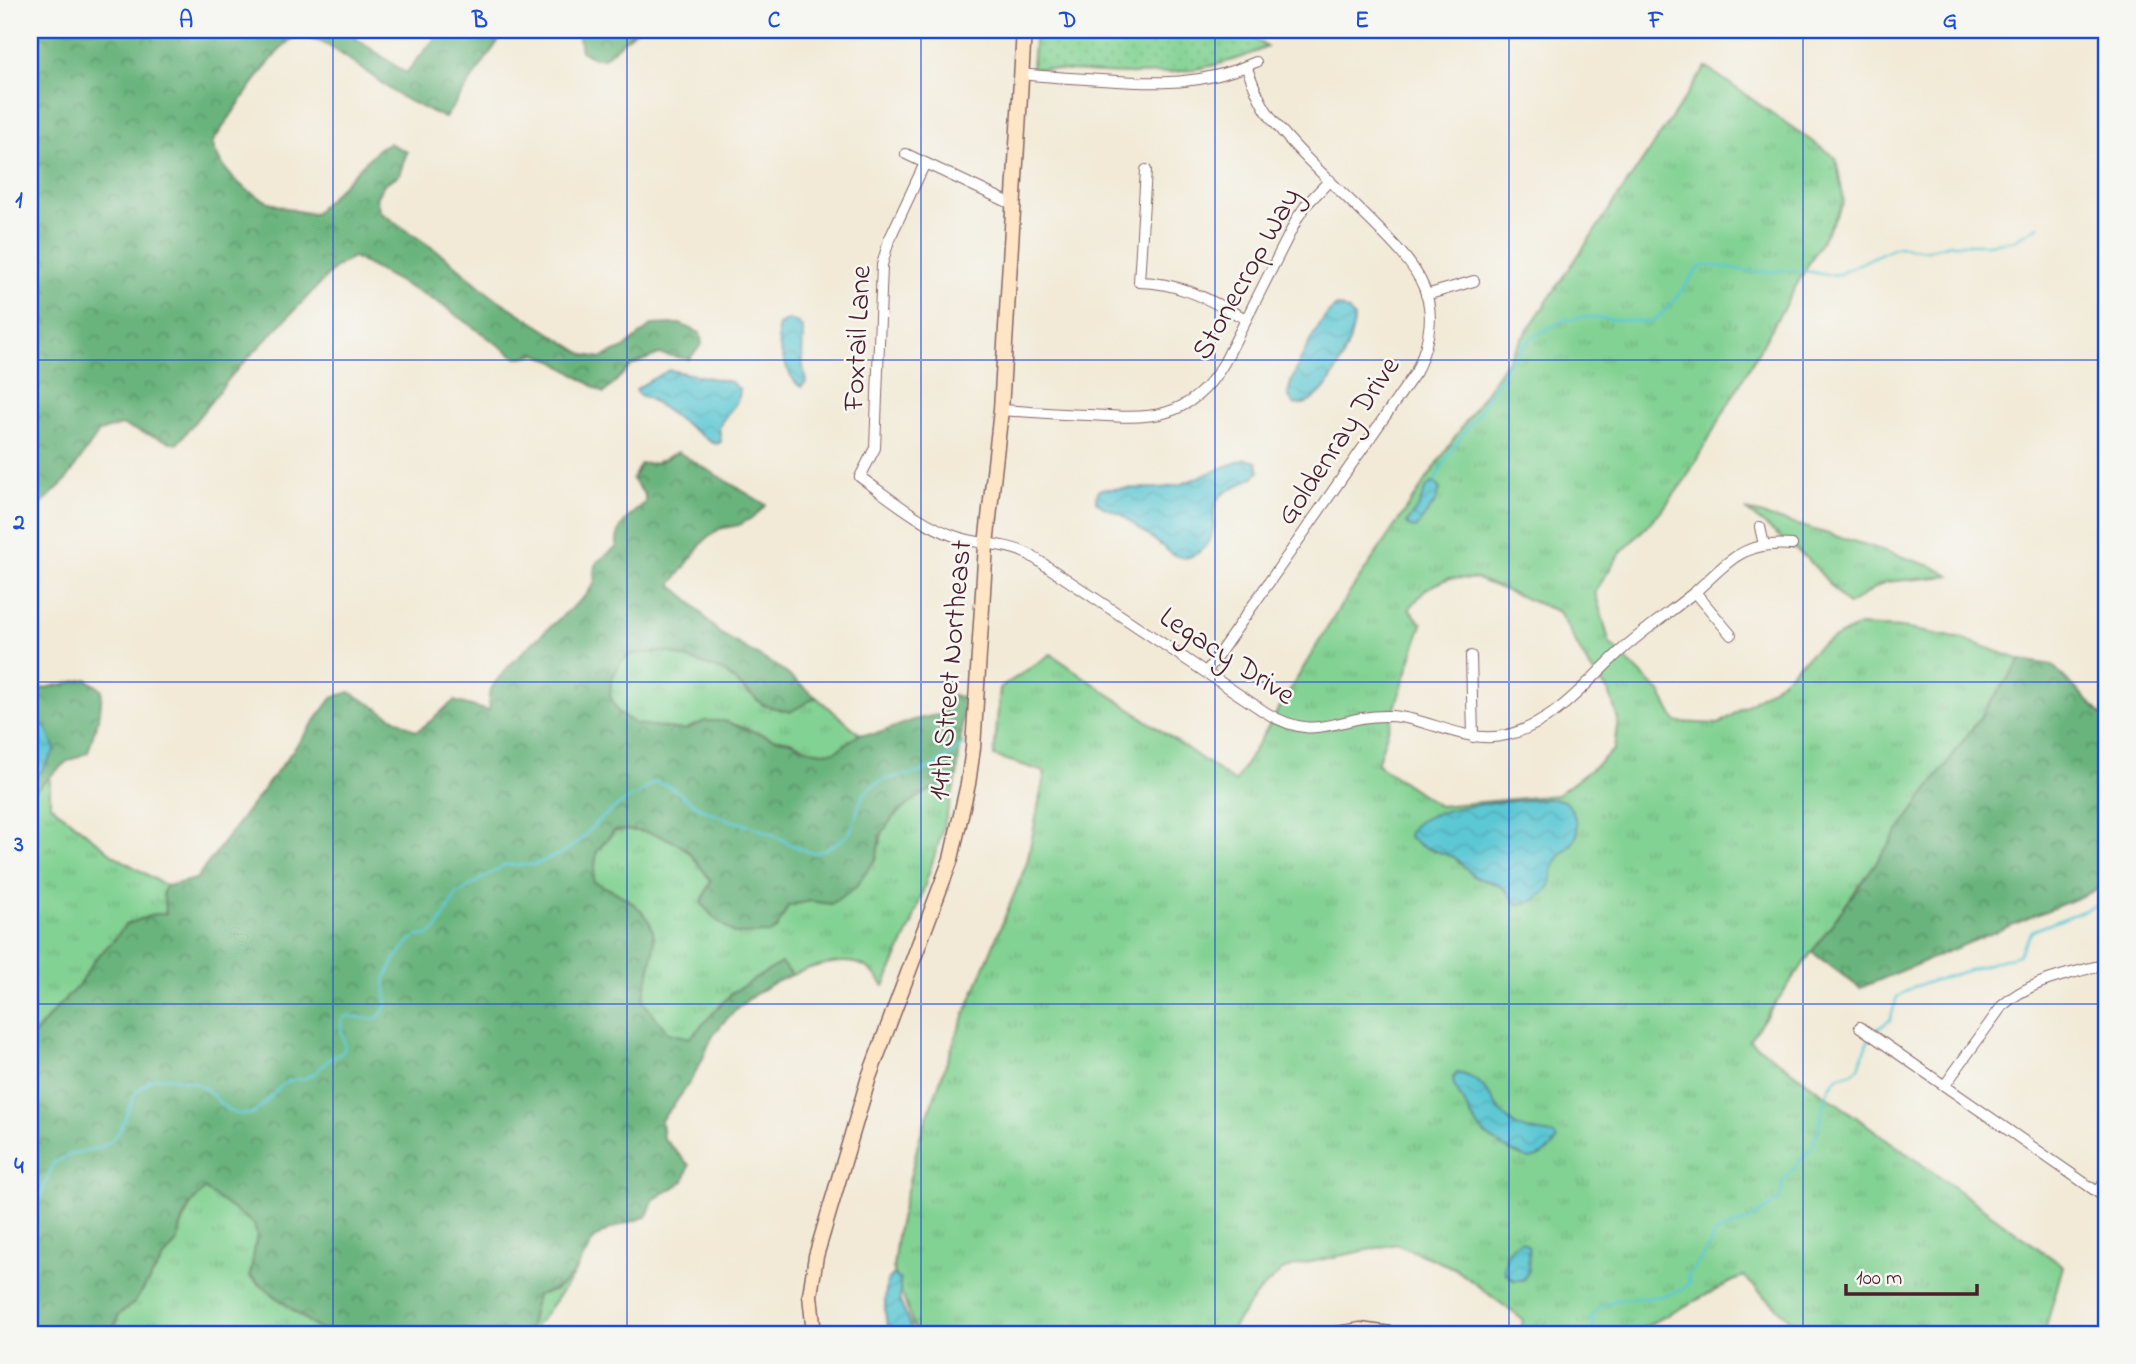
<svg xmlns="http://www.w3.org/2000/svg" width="2136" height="1364" viewBox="0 0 2136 1364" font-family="'Indie Flower',sans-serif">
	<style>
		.grass { fill: url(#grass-tufts); stroke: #66785f; stroke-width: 2; fill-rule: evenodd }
		.forest { fill: url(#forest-crowns); stroke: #5a6a54; stroke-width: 2 }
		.park { fill: url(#park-dots); stroke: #66785f; stroke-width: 2 }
		.water { fill: url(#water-waves); stroke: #537480; stroke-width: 2 }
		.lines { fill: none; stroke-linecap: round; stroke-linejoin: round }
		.stream { stroke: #5cc8d4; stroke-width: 2.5 }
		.street-casing { stroke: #856667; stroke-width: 12 }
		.secondary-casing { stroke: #856667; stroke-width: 17 }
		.street { stroke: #fff; stroke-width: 10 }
		.secondary { stroke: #fde5c5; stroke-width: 14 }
		.grid { fill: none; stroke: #1d4ed8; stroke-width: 2; stroke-opacity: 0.55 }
		.labels { text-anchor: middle; stroke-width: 5; stroke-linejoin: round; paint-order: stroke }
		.street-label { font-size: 30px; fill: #4a1f2b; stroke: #f6f6f2 }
		.neatline { fill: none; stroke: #1d4ed8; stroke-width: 2.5 }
		.grid-label { font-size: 23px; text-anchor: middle; font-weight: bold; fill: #1d4ed8 }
	</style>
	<defs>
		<pattern id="grass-tufts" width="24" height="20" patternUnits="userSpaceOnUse" patternTransform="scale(1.75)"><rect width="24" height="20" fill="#82d293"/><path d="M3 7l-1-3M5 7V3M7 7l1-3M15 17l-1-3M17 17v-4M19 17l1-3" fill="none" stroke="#72b47f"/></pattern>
		<pattern id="forest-crowns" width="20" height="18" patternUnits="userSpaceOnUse" patternTransform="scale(1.75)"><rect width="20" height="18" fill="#69b47d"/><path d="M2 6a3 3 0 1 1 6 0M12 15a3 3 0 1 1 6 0" fill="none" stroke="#589267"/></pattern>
		<pattern id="park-dots" width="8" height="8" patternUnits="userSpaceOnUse" patternTransform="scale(1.75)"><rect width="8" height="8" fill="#82d293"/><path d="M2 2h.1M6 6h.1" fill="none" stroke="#72b47f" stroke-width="1.8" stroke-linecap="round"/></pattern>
		<pattern id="water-waves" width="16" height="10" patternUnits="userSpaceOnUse" patternTransform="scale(1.75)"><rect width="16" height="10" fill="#5cc8d4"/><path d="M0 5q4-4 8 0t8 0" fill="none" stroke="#52abb6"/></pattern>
	</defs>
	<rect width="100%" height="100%" fill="#f6f6f2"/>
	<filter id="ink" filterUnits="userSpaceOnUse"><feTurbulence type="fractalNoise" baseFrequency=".0143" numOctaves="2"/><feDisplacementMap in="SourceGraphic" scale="14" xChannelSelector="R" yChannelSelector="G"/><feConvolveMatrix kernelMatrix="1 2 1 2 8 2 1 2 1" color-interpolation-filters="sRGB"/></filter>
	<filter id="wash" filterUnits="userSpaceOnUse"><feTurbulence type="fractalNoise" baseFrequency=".00686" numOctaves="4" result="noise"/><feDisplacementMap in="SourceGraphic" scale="28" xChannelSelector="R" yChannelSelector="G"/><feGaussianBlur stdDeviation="1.57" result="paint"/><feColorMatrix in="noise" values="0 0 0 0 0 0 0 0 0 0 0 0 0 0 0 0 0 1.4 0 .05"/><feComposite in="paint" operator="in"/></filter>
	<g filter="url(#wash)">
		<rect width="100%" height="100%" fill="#f2ead7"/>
		<path class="grass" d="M1706 67 1836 158 1844 202 1685 480 1663 509 1619 555 1595 592 1610 644 1660 692 1676 722 1719 724 1777 685 1820 645 1859 626 1902 628 1963 639 2021 660 1749 1040 2063 1266 2044 1334H1802L1798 1327 1743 1276 1631 1334H1520L1523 1320 1454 1268 1396 1244 1301 1264 1282 1270 1256 1295 1228 1334H916L893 1268 898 1228 919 1140 956 1036 1027 863 1045 772 994 756 1000 688 1051 654 1235 782 1338 610ZM1449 578 1477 579 1559 612 1589 667 1609 692 1618 719 1614 749 1598 764 1557 795 1439 806 1377 764 1422 624 1409 609 1426 589Z
			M1746 510 1866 545 1934 567 1950 576 1885 582 1848 605 1809 560Z
			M669 652 725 672 749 694 790 712 816 697 860 734 836 751 823 752 810 750 790 741 772 738 724 721H705L684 730 635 724 618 712 610 696 611 680 620 662 633 654Z
			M50 775V804L112 854 166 886 163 893 166 915 155 914 125 925 114 940 95 959 79 985 60 1004 30 1039V795Z
			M957 776 940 839 912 924 884 986C877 977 870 967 859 964 839 958 810 967 792 975L781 963 732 993 690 1038 668 1033 643 1001 654 939 593 882 596 851 615 831C638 828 663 834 683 847 691 852 704 872 711 881L701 903 777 928 788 906 810 901 831 904 881 843C878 814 935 788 957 776Z
			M204 1189 254 1224 257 1235 250 1277 324 1334H113L118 1315 134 1303 165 1256 177 1242 182 1223 190 1205Z
			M574 1275 530 1334H524L529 1329 537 1295 554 1291Z"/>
		<path class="forest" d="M30 30H344L406 73 442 30H506L445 118C431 111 415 105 401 97 381 85 316 27 295 37 276 45 227 122 212 143 227 188 270 208 314 214L379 148 389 143 407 152 399 175 384 184 376 198 380 212 447 258 489 294 585 355 601 358 624 348 652 325 680 324 700 333 702 344 689 359 659 354 632 365 604 393 550 359 536 354 517 358 439 303 353 257 336 267 232 375 177 444 121 425 99 432 66 480 30 515Z
			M578 30H636L604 58H593L581 51Z
			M678 452 766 505 755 516 739 525 719 529 704 541 671 585 689 600 718 632 781 669 816 697 790 712 763 705 725 672 669 652 632 654 620 662 611 680 610 696 618 712 635 724 684 730 705 721H724L772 738 790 741 810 750 823 752 836 751 860 734H876L914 720 945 713 947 698 953 695 965 698 957 776 918 797 894 816 880 836 877 857 856 887 831 904 810 901 788 906 777 928 770 933 735 934 714 918 701 903 711 881C704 872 691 852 683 847 663 834 638 828 614 831L597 851 593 882C617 891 654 910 654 940 654 960 646 982 643 1001L668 1033 690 1038 732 993 781 963 792 975C762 986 734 1007 715 1033 709 1041 706 1053 701 1062 690 1084 677 1102 661 1120L663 1138 689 1165 684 1181 653 1200 647 1216C631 1223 605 1227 593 1241 589 1246 586 1254 582 1260 572 1280 559 1290 537 1295L529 1329 524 1334H324L250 1276 257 1235 254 1224 204 1189 190 1205 182 1223 177 1242 165 1256 134 1303 118 1315 113 1334H30V1040L60 1004 79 985 95 959 114 940 125 925 155 914H166L163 892 166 886 196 879 333 697 350 692 416 731C425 728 443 709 454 701L489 711C491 705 488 701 489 695 492 674 568 612 586 595L595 582 594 572 597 562 617 547C615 527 630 515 645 503V495L632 479 641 464 656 463Z
			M2021 660 2052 665 2106 719V886L1860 988 1812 952Z
			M87 679 102 690 100 712 88 752 66 762 30 795V774L41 771 35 721 30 720V691Z"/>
		<path class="park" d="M1035 30H1242L1267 47C1185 84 1118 74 1032 68Z"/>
		<path class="water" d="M1338 306 1348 310 1354 318C1354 342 1323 412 1294 404L1288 395C1289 379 1323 309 1338 306Z
			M788 320 798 323 803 329 802 362 806 382 801 387C788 379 774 339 779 325Z
			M669 370 731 382 740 390C740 405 725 413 720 425 718 431 721 436 721 442L717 444 711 442 648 398 639 395 636 390C642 384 661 375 669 370Z
			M1245 459 1257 462 1259 472C1247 485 1226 487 1218 499 1212 507 1215 517 1214 526 1212 546 1191 565 1172 554L1121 514 1103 507 1096 501 1097 492 1101 489 1162 488 1179 485Z
			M1434 482 1440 489 1436 501 1416 528 1410 527 1407 523C1410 516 1414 513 1418 508 1424 497 1422 488 1434 482Z
			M30 720 46 726 55 750 41 772 30 774Z
			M1550 799C1561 799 1567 800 1572 811 1588 846 1564 842 1553 867 1551 872 1553 878 1551 883 1546 895 1528 907 1515 903L1508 892 1499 885 1475 877 1454 857 1421 846 1408 836C1414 804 1523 800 1550 799Z
			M1457 1073C1491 1079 1489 1106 1512 1123 1524 1133 1540 1130 1554 1135L1557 1140C1552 1149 1540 1158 1529 1159 1481 1140 1478 1129 1454 1085L1453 1078Z
			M1522 1241 1528 1246 1529 1270 1523 1280H1513L1505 1272C1504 1259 1508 1245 1522 1241Z
			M894 1274 900 1280V1302L911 1327V1331L907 1334H892C882 1319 885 1298 887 1281Z"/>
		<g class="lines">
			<path class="stream" d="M1434 482 1449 454 1480 410 1511 360 1530 339 1562 321 1584 317 1642 322 1653 321 1668 308 1698 269 1705 265 1756 272 1799 270 1827 275 1839 274 1890 249 1901 247 1927 250 1951 244H1987L2012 241 2039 226
				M1874 1032 1890 1020 1897 997 1913 987 2018 955 2032 931 2106 902
				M30 1210 39 1200 53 1163 75 1153 101 1147 111 1141 119 1132 136 1092 152 1079C168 1076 191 1079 204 1088 225 1103 223 1119 255 1113L282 1085 292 1080 303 1079 314 1074 332 1057 344 1051C347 1040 337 1029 343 1018L348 1016 375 1019 379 1017 387 1005 385 980 395 959 410 941 417 936 429 935 436 930 457 894 505 865H533L560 854 581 840 597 822 617 806 641 792 654 782C676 785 687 802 706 811 725 820 748 824 769 833 784 839 796 850 814 853 826 850 849 839 853 826 858 813 857 801 867 791 884 773 903 779 923 771 940 763 954 752 968 741
				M1592 1334 1594 1326 1591 1320C1601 1284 1665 1311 1689 1283L1688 1276 1708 1248 1714 1234 1753 1218 1780 1200 1783 1181 1813 1146 1829 1088 1838 1077 1853 1072 1859 1067 1869 1037"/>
		</g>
	</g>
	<g filter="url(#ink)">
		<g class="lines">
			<g class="street-casing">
				<path id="street" d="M1020 74C1047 77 1074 78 1101 80 1158 84 1202 86 1256 62
					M906 154 1012 204
					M925 163 889 240 882 265 875 448 860 477C890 498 921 525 957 537 981 545 1007 543 1030 555L1265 712C1319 745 1335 715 1388 716 1429 717 1464 745 1507 735 1559 722 1587 680 1625 647 1648 627 1673 610 1696 591 1730 561 1742 541 1792 545
					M1146 170 1139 282C1182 283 1209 300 1246 319
					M1426 295 1474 281
					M1001 410C1030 412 1059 414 1088 415 1148 419 1189 422 1224 363L1298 217 1306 205 1330 180
					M1760 527 1764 545
					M1695 592 1731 635
					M1471 656 1473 737
					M1207 671 1416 372C1449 299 1419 269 1369 219 1336 186 1300 155 1272 119 1260 103 1253 84 1246 66
					M1860 1027 2106 1198
					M1945 1085 2002 1006C2030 980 2070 974 2106 964
					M2098 1192 2106 1180"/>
			</g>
			<g class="secondary-casing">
				<path id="secondary" d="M814 1334 810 1295 816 1256 869 1077 951 859 968 784 973 748 986 545 1001 410 1024 30
					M1337 1334 1360 1330 1391 1334"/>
			</g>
			<use href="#street" class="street"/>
			<use href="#secondary" class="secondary"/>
		</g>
	</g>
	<path class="grid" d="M333 30V1334M627 30V1334M921 30V1334M1215 30V1334M1509 30V1334M1803 30V1334M30 360H2106M30 682H2106M30 1004H2106"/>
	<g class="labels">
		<g class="street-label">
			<text transform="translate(1245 273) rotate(-61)" y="10">Stonecrop Way</text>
			<text transform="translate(856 338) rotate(-87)" y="10">Foxtail Lane</text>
			<text transform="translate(1337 440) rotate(-56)" y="10">Goldenray Drive</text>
			<text transform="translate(1228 655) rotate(33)" y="10">Legacy Drive</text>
			<text transform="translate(949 670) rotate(-85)" y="10">14th Street Northeast</text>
		</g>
	</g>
	<rect width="2136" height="1364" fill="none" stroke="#f6f6f2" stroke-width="77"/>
	<path d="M1846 1284v10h131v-10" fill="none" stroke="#4a1f2b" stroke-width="3.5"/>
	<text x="1856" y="1284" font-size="21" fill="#4a1f2b" stroke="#f6f6f2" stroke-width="5" paint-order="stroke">100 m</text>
	<rect x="38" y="38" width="2060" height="1288" class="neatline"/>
	<g class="grid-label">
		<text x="186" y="27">A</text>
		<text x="480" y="27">B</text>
		<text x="774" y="27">C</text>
		<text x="1068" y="27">D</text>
		<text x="1362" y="27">E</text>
		<text x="1656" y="27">F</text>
		<text x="1950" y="27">G</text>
		<text x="19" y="207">1</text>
		<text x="19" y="529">2</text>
		<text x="19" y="851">3</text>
		<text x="19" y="1173">4</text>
	</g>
</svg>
